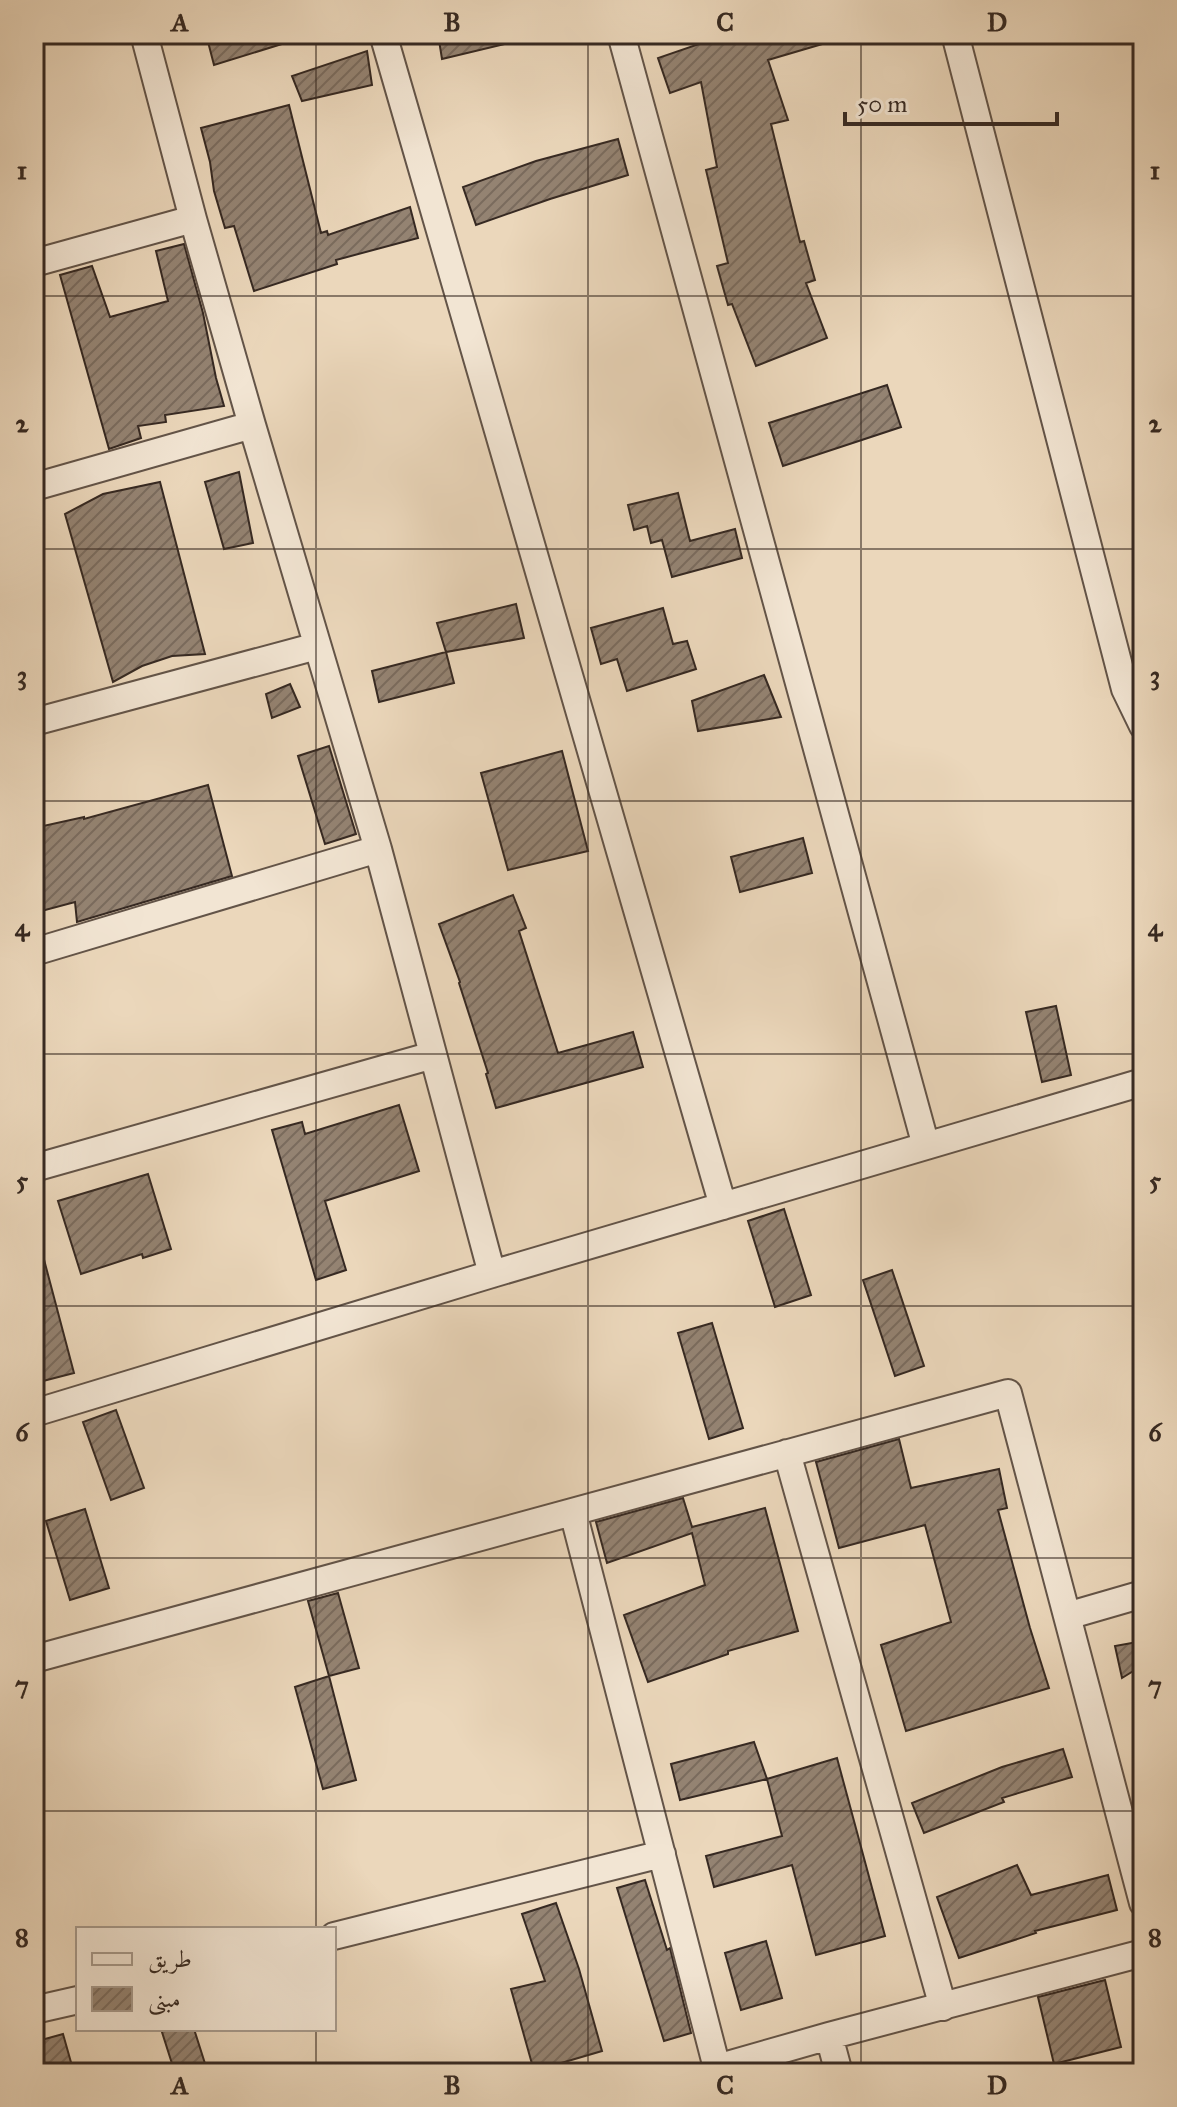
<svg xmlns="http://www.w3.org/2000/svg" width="1177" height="2107" viewBox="0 0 1177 2107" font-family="'IM FELL Great Primer',Amiri,serif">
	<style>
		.building { fill: url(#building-hatch); stroke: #362922; stroke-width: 2 }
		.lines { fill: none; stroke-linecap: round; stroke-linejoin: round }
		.minor-casing { stroke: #635448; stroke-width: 30 }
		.minor { stroke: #f2e5d3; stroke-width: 26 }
		.grid { fill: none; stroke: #362922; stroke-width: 2; stroke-opacity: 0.55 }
		.neatline { fill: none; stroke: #362922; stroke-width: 3 }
		.grid-label { font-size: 26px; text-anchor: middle; font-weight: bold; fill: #362922 }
	</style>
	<defs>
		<pattern id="building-hatch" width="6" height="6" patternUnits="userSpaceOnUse" patternTransform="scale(2)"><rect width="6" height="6" fill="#948372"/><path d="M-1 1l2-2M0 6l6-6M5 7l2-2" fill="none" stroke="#7a6b5d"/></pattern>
	</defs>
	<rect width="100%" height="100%" fill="#ebd7bb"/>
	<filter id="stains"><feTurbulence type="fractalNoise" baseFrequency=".0025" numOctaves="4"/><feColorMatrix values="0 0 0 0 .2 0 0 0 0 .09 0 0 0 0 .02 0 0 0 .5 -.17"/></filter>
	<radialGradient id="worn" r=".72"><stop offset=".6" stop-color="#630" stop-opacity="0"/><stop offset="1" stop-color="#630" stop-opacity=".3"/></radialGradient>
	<path class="building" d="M206 34H297L298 39 214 65Z
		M438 34H508L509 43 442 59Z
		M728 34H835L836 40 768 60 788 120 771 124 800 242 804 241 815 280 806 283 827 338 756 366 732 304 728 305 717 266 728 263 706 170 717 167 701 82 670 93 658 58Z
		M367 51 372 85 302 101 292 76Z
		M289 105 321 233 327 231 328 235 410 207 418 238 336 260 337 264 254 291 234 226 225 228 214 191 210 162 201 128Z
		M618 139 628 175 550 199 476 225 463 187 536 161Z
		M184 244 203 313 216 378 224 406 165 415 166 422 138 426 141 438 109 449 60 275 92 266 110 317 168 301 156 251Z
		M887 385 901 427 783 466 769 423Z
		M239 472 253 543 224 549 205 482Z
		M160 482 205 654 172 656 142 666 113 682 65 514 103 494Z
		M678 493 690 541 735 529 742 558 672 577 662 540 651 543 647 526 634 530 628 505Z
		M516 604 524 638 446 652 437 623Z
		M663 608 673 644 687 641 696 669 627 691 617 659 601 664 591 628Z
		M446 652 454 683 379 702 372 671Z
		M764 675 781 717 698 731 692 701Z
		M290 684 300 707 272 718 266 694Z
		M329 746 356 834 325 844 298 756Z
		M562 751 588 851 508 870 481 773Z
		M208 785 232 876 77 922 75 902 34 913V828L84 817V819Z
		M803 838 812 873 740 892 731 857Z
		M513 895 526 928 519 931 558 1053 633 1032 643 1067 496 1108 486 1074 488 1073 459 983 460 982 439 924Z
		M1056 1006 1071 1075 1042 1082 1026 1012Z
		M399 1105 419 1171 325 1201 346 1270 316 1280 272 1130 302 1122 305 1134Z
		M148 1174 171 1249 143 1258 142 1254 81 1274 58 1201Z
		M784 1209 811 1295 775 1307 748 1221Z
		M42 1252 74 1373 43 1381 34 1347V1253Z
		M892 1270 924 1366 895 1376 863 1280Z
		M712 1323 743 1428 709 1439 678 1333Z
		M116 1410 144 1488 111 1500 83 1422Z
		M899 1439 911 1488 999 1469 1007 1508 998 1510 1030 1628 1049 1688 906 1731 881 1645 951 1622 925 1525 839 1548 816 1462Z
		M683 1498 692 1527 765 1508 798 1631 728 1651V1654L648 1682 624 1615 705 1585 692 1533 607 1563 596 1522Z
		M85 1509 109 1588 70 1600 46 1521Z
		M338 1593 359 1668 329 1676 308 1601Z
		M1143 1641V1665L1122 1678 1115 1646Z
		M329 1676 356 1780 323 1789 295 1687Z
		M754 1742 767 1779 680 1800 671 1764Z
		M1063 1749 1072 1777 1002 1798 1004 1802 924 1833 912 1803 1002 1767Z
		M837 1758 885 1936 816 1955 792 1865 714 1887 706 1856 782 1836 767 1779Z
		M1017 1865 1031 1895 1108 1875 1117 1910 1035 1931 1036 1933 959 1958 937 1897Z
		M645 1880 667 1950 670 1948 691 2033 664 2041 617 1888Z
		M556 1903 579 1969 602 2051 534 2071 511 1989 545 1981 522 1914Z
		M766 1941 782 1998 741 2010 725 1953Z
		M1105 1980 1121 2047 1054 2064 1038 1997Z
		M161 2029H194L208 2073H175Z
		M63 2034 74 2073H38L34 2060V2042Z"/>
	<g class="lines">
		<g class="minor-casing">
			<path id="minor" d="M144 34 193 219 252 425 378 849 492 1274
				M383 34 723 1206
				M621 34 926 1146
				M955 34 1125 689 1143 726
				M34 263 193 219
				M34 487 252 425
				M34 722 317 646
				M34 952 378 849
				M34 1168 433 1055
				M34 1413 492 1274 1143 1082
				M787 1453 943 2007
				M573 1512 717 2068 829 2036 1143 1953
				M1067 1616 1143 1594
				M34 1659 1008 1393 1143 1903
				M334 1936 662 1854
				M34 2010 78 2000
				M829 2036 839 2073"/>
		</g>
		<use href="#minor" class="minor"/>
	</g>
	<path class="grid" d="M316 34V1929M588 34V2073M861 34V2073M34 296H1143M34 549H1143M34 801H1143M34 1054H1143M34 1306H1143M34 1558H1143M34 1811H1143M316 2029V2073"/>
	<rect width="1177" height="2107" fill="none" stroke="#ebd7bb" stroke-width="88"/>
	<rect x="76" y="1927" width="260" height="104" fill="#f2e5d3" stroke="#a79a8c" stroke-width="2"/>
	<rect x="92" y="1953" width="40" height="12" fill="#f2e5d3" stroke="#a79a8c" stroke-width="2"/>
	<text x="148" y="1967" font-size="24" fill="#362922">طريق</text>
	<rect x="92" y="1987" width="40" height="24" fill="url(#building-hatch)" stroke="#a79a8c" stroke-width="2"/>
	<text x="148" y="2007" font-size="24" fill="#362922">مبنى</text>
	<path d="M845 112v12h212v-12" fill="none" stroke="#362922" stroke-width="4"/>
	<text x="857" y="112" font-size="24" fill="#362922" stroke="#f2e5d3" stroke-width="6" paint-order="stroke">50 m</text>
	<rect x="44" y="44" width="1089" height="2019" class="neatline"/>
	<g class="grid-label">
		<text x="180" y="31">A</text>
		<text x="452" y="31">B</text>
		<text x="725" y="31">C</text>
		<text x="997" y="31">D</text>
		<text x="22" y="179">1</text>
		<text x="1155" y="179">1</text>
		<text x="22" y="432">2</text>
		<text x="1155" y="432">2</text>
		<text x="22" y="684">3</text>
		<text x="1155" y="684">3</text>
		<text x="22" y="936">4</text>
		<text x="1155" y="936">4</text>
		<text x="22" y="1189">5</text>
		<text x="1155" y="1189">5</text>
		<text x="22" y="1441">6</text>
		<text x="1155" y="1441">6</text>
		<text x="22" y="1694">7</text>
		<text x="1155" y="1694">7</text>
		<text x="22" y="1946">8</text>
		<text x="1155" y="1946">8</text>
		<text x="180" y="2094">A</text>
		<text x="452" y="2094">B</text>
		<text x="725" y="2094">C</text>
		<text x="997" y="2094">D</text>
	</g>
	<rect width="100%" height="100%" filter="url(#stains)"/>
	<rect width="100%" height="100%" fill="url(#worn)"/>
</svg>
